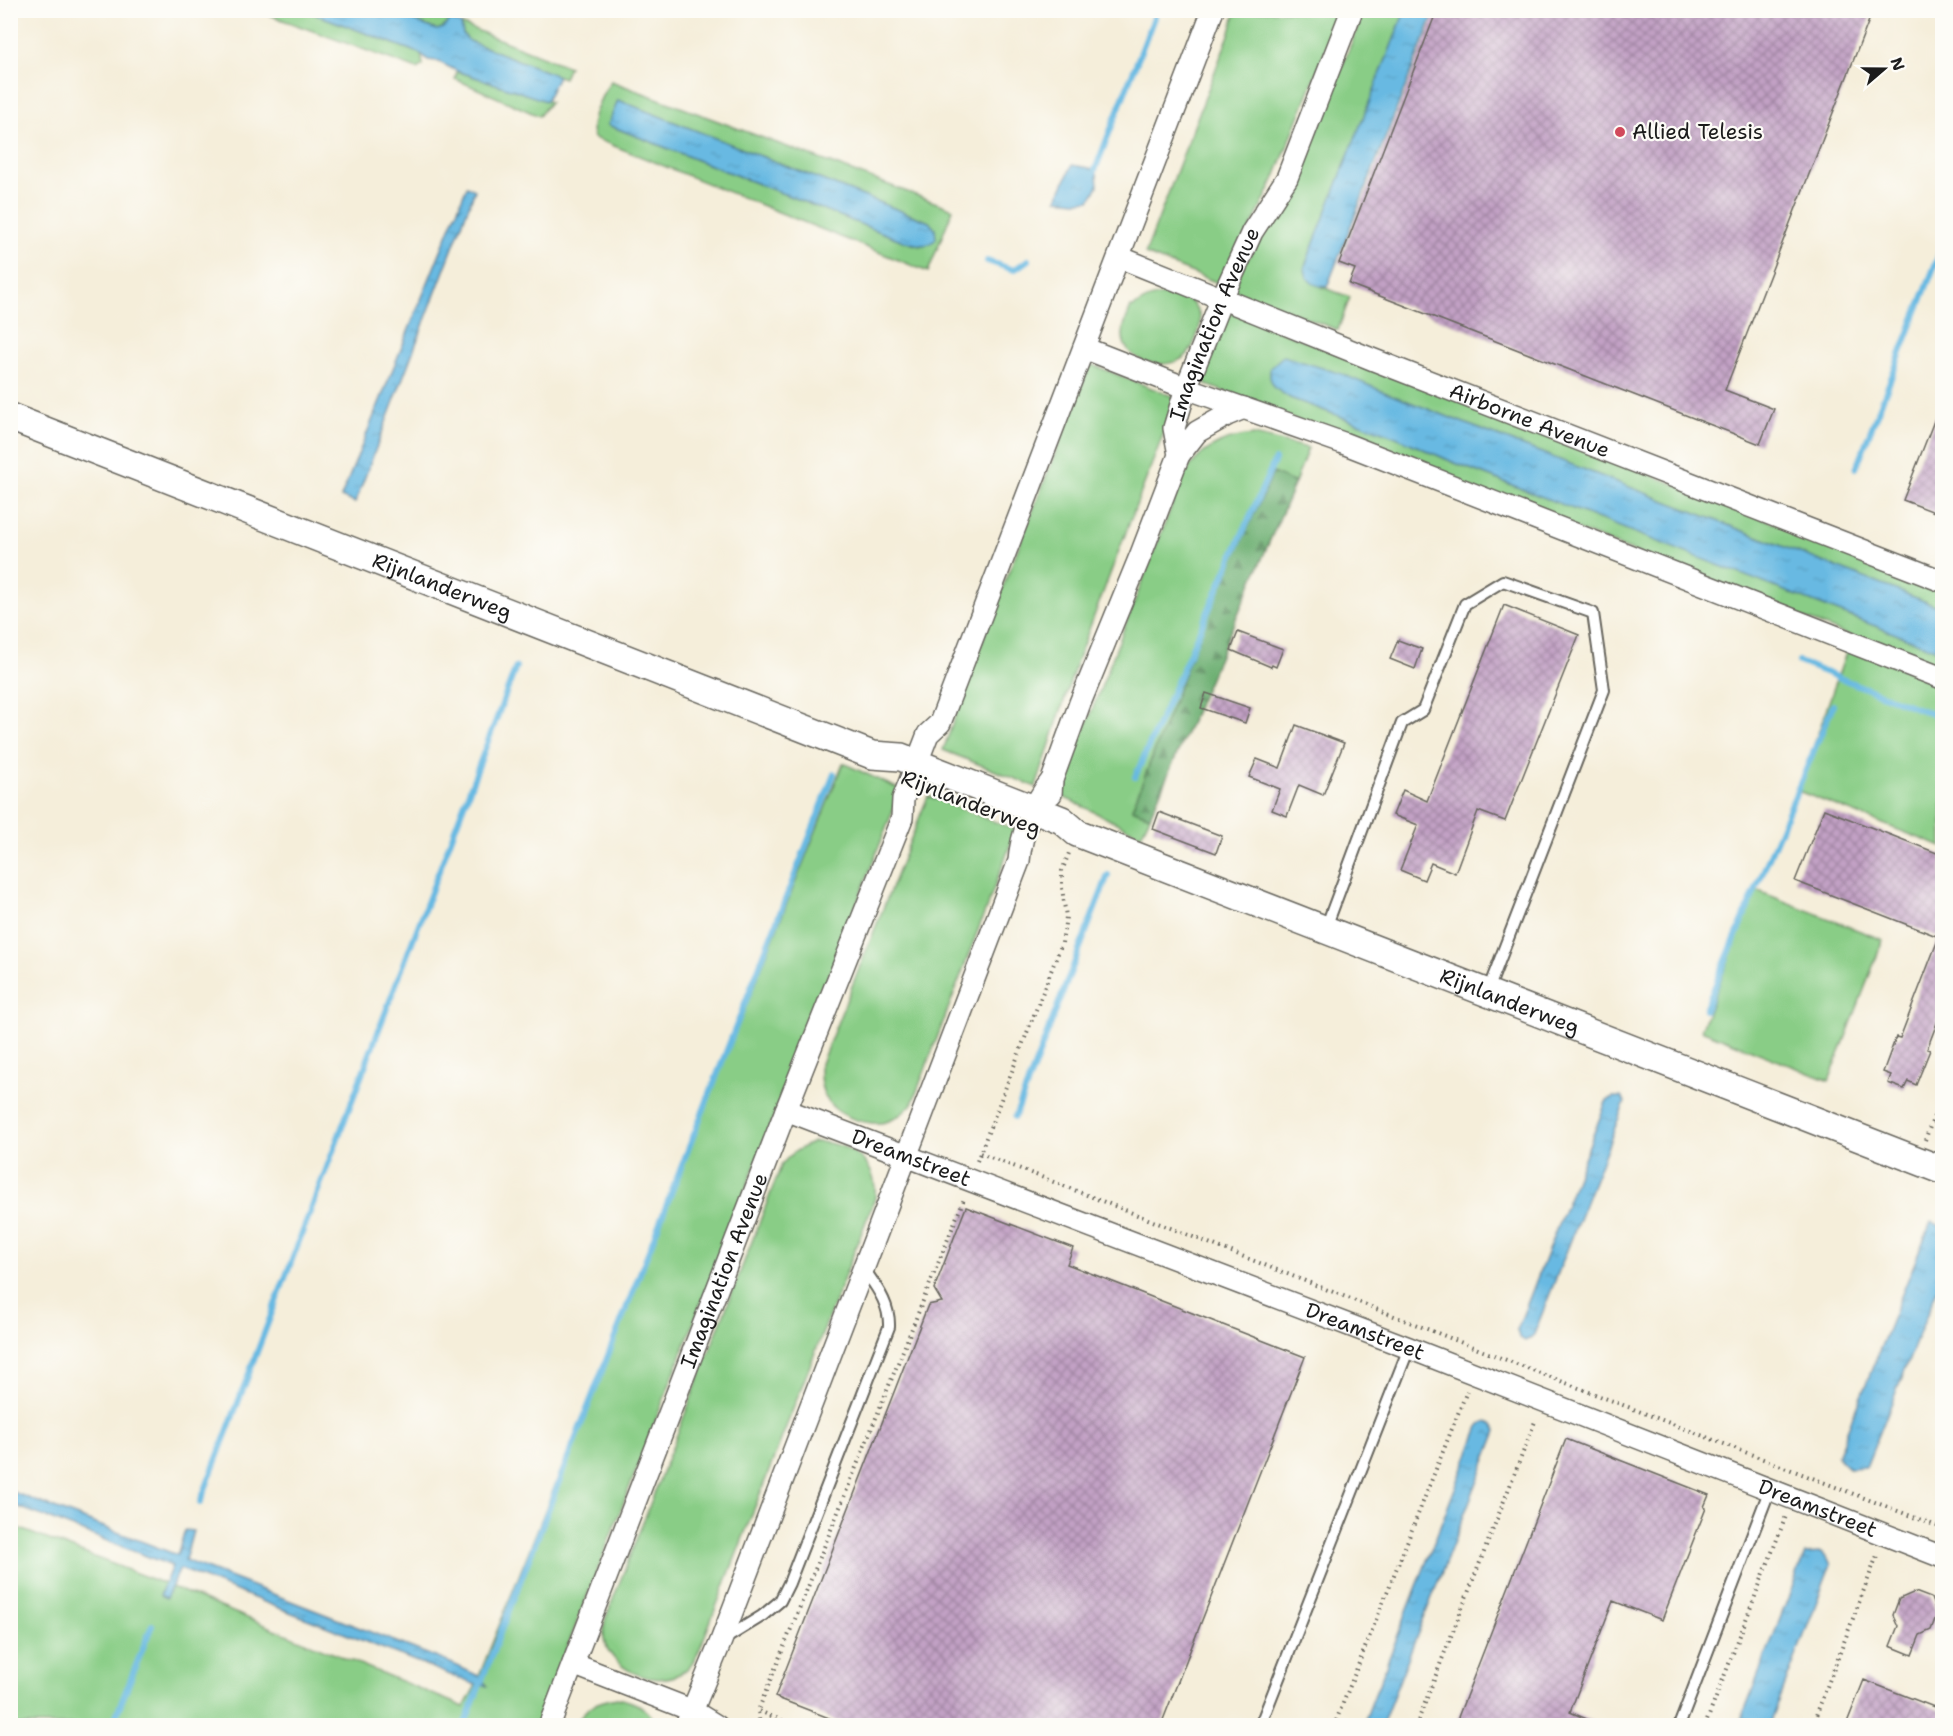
<svg xmlns="http://www.w3.org/2000/svg" width="1953" height="1736" viewBox="0 0 1953 1736" font-family="'Shantell Sans',sans-serif">
	<style>
		.grass { fill: #89cd86; stroke: #527451; stroke-width: 1.5; fill-rule: evenodd }
		.forest { fill: url(#forest-firs); stroke: #456648; stroke-width: 1.5 }
		.water { fill: url(#water-ripples); stroke: #426a7f; stroke-width: 1.5 }
		.lines { fill: none; stroke-linecap: round; stroke-linejoin: round }
		.stream { stroke: #67b9e2; stroke-width: 6 }
		.building { fill: url(#building-cross-hatch) }
		.service-casing { stroke: #68665e; stroke-width: 14 }
		.minor-casing { stroke: #68665e; stroke-width: 24 }
		.tertiary-casing { stroke: #68665e; stroke-width: 30 }
		.path { stroke: #68665e; stroke-width: 4; stroke-dasharray: 1.5 4.5; stroke-linecap: butt }
		.service { stroke: #fff; stroke-width: 10 }
		.minor { stroke: #fff; stroke-width: 21 }
		.tertiary { stroke: #fff; stroke-width: 27 }
		.poi-dot { fill: #d1495b; stroke: #fdfcf7; stroke-width: 2 }
		.labels { text-anchor: middle; stroke-width: 4.5; stroke-linejoin: round; paint-order: stroke }
		.poi-label { font-size: 21px; fill: #1c1c1c; stroke: #fdfcf7; text-anchor: start }
		.street-label { font-size: 21px; fill: #1c1c1c; stroke: #fdfcf7 }
	</style>
	<defs>
		<pattern id="forest-firs" width="22" height="20" patternUnits="userSpaceOnUse" patternTransform="scale(1.5)"><rect width="22" height="20" fill="#6eb073"/><path d="M5 1l3.5 6h-7zM16 11l3.5 6h-7z" fill="#5a8e5e"/></pattern>
		<pattern id="water-ripples" width="26" height="14" patternUnits="userSpaceOnUse" patternTransform="scale(1.5)"><rect width="26" height="14" fill="#67b9e2"/><path d="M2 4q2-2 4 0t4 0M15 11q2-2 4 0t4 0" fill="none" stroke="#599ec1"/></pattern>
		<pattern id="building-cross-hatch" width="8" height="8" patternUnits="userSpaceOnUse" patternTransform="scale(1.5)"><rect width="8" height="8" fill="#c2a1c5"/><path d="M0 0l8 8M0 8l8-8" fill="none" stroke="#9d829f"/></pattern>
	</defs>
	<rect width="100%" height="100%" fill="#fdfcf7"/>
	<filter id="ink" filterUnits="userSpaceOnUse"><feTurbulence type="fractalNoise" baseFrequency=".0167" numOctaves="2"/><feDisplacementMap in="SourceGraphic" scale="12" xChannelSelector="R" yChannelSelector="G"/><feConvolveMatrix kernelMatrix="1 2 1 2 8 2 1 2 1" color-interpolation-filters="sRGB"/></filter>
	<filter id="wash" filterUnits="userSpaceOnUse"><feTurbulence type="fractalNoise" baseFrequency=".008" numOctaves="4" result="noise"/><feDisplacementMap in="SourceGraphic" scale="24" xChannelSelector="R" yChannelSelector="G"/><feGaussianBlur stdDeviation="1.35" result="paint"/><feColorMatrix in="noise" values="0 0 0 0 0 0 0 0 0 0 0 0 0 0 0 0 0 1.4 0 .05"/><feComposite in="paint" operator="in"/></filter>
	<g filter="url(#wash)">
		<rect width="100%" height="100%" fill="#f5eeda"/>
		<path class="grass" d="M258 11H307L421 54 423 65 417 69Z
			M387 11H437L449 15 451 20 443 28 437 30Z
			M1236 11H1341L1274 180 1223 285 1145 254 1230 32Z
			M1364 11H1405L1381 73 1322 287 1350 297 1338 330 1233 290 1243 266 1298 179Z
			M461 24 569 67 564 78 558 76 469 41 463 34Z
			M457 71 550 102 539 116 455 79Z
			M611 81 953 209 928 272 594 138C587 123 602 94 611 81ZM618 100 929 222 920 246 906 242 608 125Z
			M1179 293C1193 301 1204 312 1199 330 1196 338 1193 349 1187 355 1167 373 1121 363 1123 333 1123 325 1128 315 1131 307H1134C1148 296 1160 294 1178 296Z
			M1229 311 1942 588V608L1389 394 1290 398 1394 436 1455 463 1942 652V672L1207 385 1201 376 1225 313Z
			M1093 365 1177 398 1077 661 1036 787 943 750 993 612 1089 367Z
			M1254 435 1308 448 1295 483 1273 474 1132 808 1150 816 1141 835 1059 795 1183 477C1199 449 1224 437 1254 435Z
			M1848 647 1942 684V847L1798 791Z
			M843 763 901 790 537 1725H11L10 1525 165 1584 161 1595 165 1597 172 1587 464 1707 476 1685H487L479 1676Z
			M928 796 1016 830 912 1104C905 1111 899 1117 889 1121 869 1129 832 1115 824 1094 820 1085 820 1076 820 1066Z
			M1756 890 1883 940 1829 1081 1701 1030Z
			M814 1142C848 1142 878 1160 875 1198L699 1651C694 1661 688 1671 677 1675 650 1687 610 1668 604 1639 603 1633 604 1626 605 1620L782 1164C791 1153 800 1147 814 1142Z
			M617 1698C634 1701 650 1708 656 1725H576C584 1707 597 1701 617 1698Z"/>
		<path class="forest" d="M1273 473 1295 483 1150 816 1132 809 1202 628Z"/>
		<path class="water" d="M307 11H387L437 30 443 28 451 20 461 24 463 34 469 41 558 76 546 101 457 71 437 61 428 60 421 54Z
			M1405 11H1435L1327 287C1313 286 1305 281 1305 266Z
			M618 100 929 222 935 229 936 239C927 248 918 245 906 242L608 125Z
			M1072 165 1089 168 1097 174 1098 186 1090 200 1077 201 1057 199Z
			M467 186 475 190 355 503 341 497Z
			M1283 356 1342 374 1389 394 1942 608V652L1455 463 1394 436 1290 398 1273 387 1270 377V368Z
			M1613 1097H1621L1625 1102 1533 1337 1525 1341 1519 1337 1517 1330 1606 1102Z
			M1931 1222 1942 1227V1277L1866 1467 1849 1468 1837 1456Z
			M1487 1422 1493 1425 1497 1431 1382 1725H1363L1480 1424Z
			M10 1491 177 1555 185 1530 193 1531 185 1560 453 1664 479 1676 487 1686 476 1685 180 1569 166 1598 160 1595 172 1566 11 1504Z
			M1821 1553 1831 1564 1770 1725H1739L1805 1554Z"/>
		<g class="lines">
			<path class="stream" d="M1093 175 1157 10
				M987 261 1014 270 1028 260
				M1856 468 1942 247
				M1799 662 1942 718
				M1135 777 1275 460
				M1705 1010 1833 705
				M1015 1117 1108 875
				M200 1503 516 667
				M112 1726 152 1625
				M464 1726 834 774"/>
		</g>
		<g id="blocks">
			<path class="building" d="M1437 10H1873L1725 390 1774 409 1760 444 1349 284 1355 269 1339 263Z
				M1941 403H1942V515L1903 500Z
				M1504 605 1579 635 1505 821 1478 811 1455 873 1431 863 1424 880 1400 870 1418 825 1393 815 1403 790 1427 801Z
				M1238 632 1283 649 1276 667 1272 665 1271 667 1231 650Z
				M1398 640 1422 649 1415 669 1390 659Z
				M1206 693 1250 708 1245 723 1201 708Z
				M1296 725 1344 743 1323 795 1299 785 1287 816 1272 810 1280 789 1249 777 1257 759 1280 768Z
				M1824 809 1942 855V1010L1927 1049 1930 1050 1916 1085 1908 1081 1904 1089 1888 1083 1891 1075 1883 1072 1896 1037 1900 1038 1939 937 1795 881Z
				M1159 812 1222 836 1216 853 1153 829Z
				M966 1207 1073 1248 1067 1264 1305 1357 1161 1725H847L775 1697 928 1305 942 1302 934 1289Z
				M1566 1439 1709 1495 1704 1507 1706 1508 1662 1620 1613 1601 1570 1712 1601 1725H1455Z
				M1915 1592 1931 1598 1937 1614 1931 1630 1920 1635 1912 1655 1890 1646 1898 1626 1893 1615 1899 1599Z
				M1864 1680 1942 1710V1725H1846Z"/>
		</g>
	</g>
	<g filter="url(#ink)">
		<use href="#blocks" fill-opacity="0" stroke="#68665e" stroke-width="1.5"/>
		<g class="lines">
			<g class="service-casing">
				<path id="service" d="M1325 930 1402 723 1423 710 1465 604 1503 581 1593 613 1604 690 1487 993
					M723 1640 762 1616 780 1601 789 1583 889 1327C890 1304 877 1288 864 1269
					M1260 1726 1409 1348
					M1679 1726 1770 1489"/>
			</g>
			<g class="minor-casing">
				<g id="minor">
					<path id="s1" d="M1119 257 1374 360 1942 581"/>
					<path d="M1084 348 1186 388 1343 443 1942 678"/>
					<path d="M1179 455 1197 432 1227 415 1244 408"/>
					<path id="s2" d="M1051 794 1052 780 1080 703 1141 554 1179 455 1174 428 1186 388 1222 298 1252 232 1287 178 1352 10"/>
					<path id="s3" d="M786 1110 1409 1348 1942 1557"/>
					<path d="M573 1664 691 1710 717 1726"/>
					<path id="s4" d="M549 1726 786 1110 902 818 903 799 928 734 940 723 1213 10"/>
					<path d="M686 1726 721 1641 1019 861C1021 833 1034 802 1052 780"/>
				</g>
			</g>
			<g class="tertiary-casing">
				<g id="tertiary">
					<path id="s5" d="M10 417 872 755 901 757 1062 820 1077 833 1942 1170"/>
				</g>
			</g>
			<path class="path" d="M1925 1140 1942 1095
				M980 1153 1483 1351 1942 1528
				M977 1161 1062 943 1066 917 1062 888V871L1069 853
				M759 1711 796 1726
				M760 1726 758 1711 964 1199
				M1334 1726 1467 1391
				M1416 1726 1536 1419
				M1705 1726 1786 1516
				M1812 1726 1878 1553"/>
			<use href="#service" class="service"/>
			<use href="#minor" class="minor"/>
			<use href="#tertiary" class="tertiary"/>
		</g>
	</g>
	<circle class="poi-dot" cx="1620" cy="132" r="6"/>
	<g class="labels">
		<g class="poi-label">
			<text x="1632" y="139">Allied Telesis</text>
		</g>
		<g class="street-label">
			<text dy="7" stroke="none"><textPath href="#s2" startOffset="502">Imagination Avenue</textPath></text>
			<text dy="7" stroke="none"><textPath href="#s1" startOffset="442">Airborne Avenue</textPath></text>
			<text dy="7" stroke="none"><textPath href="#s5" startOffset="464">Rijnlanderweg</textPath></text>
			<text transform="translate(971 803) rotate(21)" y="7">Rijnlanderweg</text>
			<text dy="7" stroke="none"><textPath href="#s5" startOffset="1612">Rijnlanderweg</textPath></text>
			<text dy="7" stroke="none"><textPath href="#s3" startOffset="134">Dreamstreet</textPath></text>
			<text dy="7" stroke="none"><textPath href="#s4" startOffset="488">Imagination Avenue</textPath></text>
			<text dy="7" stroke="none"><textPath href="#s3" startOffset="620">Dreamstreet</textPath></text>
			<text dy="7" stroke="none"><textPath href="#s3" startOffset="1106">Dreamstreet</textPath></text>
		</g>
	</g>
	<rect width="1953" height="1736" fill="none" stroke="#fdfcf7" stroke-width="36"/>
	<g transform="translate(1884 69) rotate(70)" stroke="#fdfcf7" stroke-width="4.5" paint-order="stroke">
	<path d="M0-4.5L10 22L0 15L-10 22Z" fill="#1c1c1c"/>
	<text y="-9" font-size="16" font-weight="bold" text-anchor="middle" fill="#1c1c1c">N</text>
	</g>
</svg>
